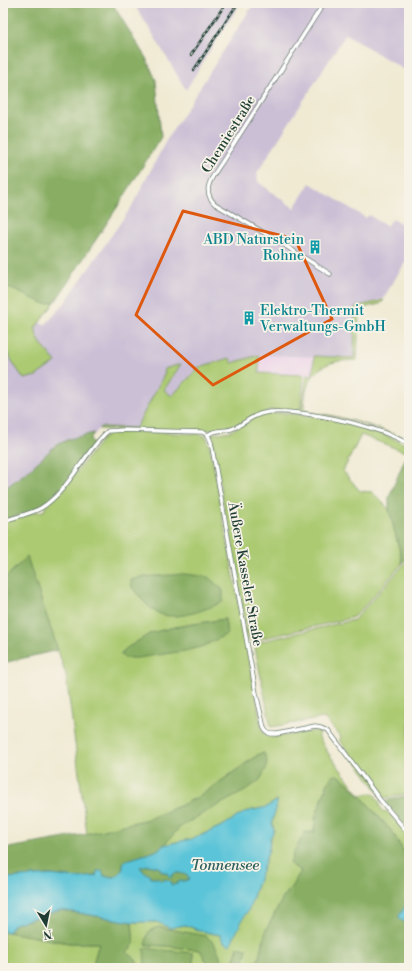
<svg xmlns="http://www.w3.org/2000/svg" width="412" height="971" viewBox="0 0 412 971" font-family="'Libre Bodoni',serif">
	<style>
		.built { fill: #ecd1ea }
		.industrial { fill: #cbbfd5 }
		.green { fill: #acca72; stroke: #668453; fill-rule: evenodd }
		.forest { fill: #89ae64; stroke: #54764c }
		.water { fill: #5cc4d8; stroke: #3e8086; fill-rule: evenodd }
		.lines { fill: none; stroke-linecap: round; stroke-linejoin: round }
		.street-casing { stroke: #687a6c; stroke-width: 5 }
		.street { stroke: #fff; stroke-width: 3.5 }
		.rail-casing { stroke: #1f3d34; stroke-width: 2.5 }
		.rail { stroke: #f7f3e8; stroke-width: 1; stroke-dasharray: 3; stroke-linecap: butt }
		.marked { fill: none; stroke: #de580e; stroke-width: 3; stroke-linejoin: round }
		.labels { text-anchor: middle; stroke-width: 3.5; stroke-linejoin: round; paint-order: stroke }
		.street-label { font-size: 14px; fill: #1f3d34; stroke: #f7f3e8 }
		.culture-label { font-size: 14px; fill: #0d838f; stroke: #f7f3e8; text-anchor: end }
		.water-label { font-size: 15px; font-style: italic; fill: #2e5f5d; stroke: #f7f3e8 }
	</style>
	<rect width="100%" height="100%" fill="#f7f3e8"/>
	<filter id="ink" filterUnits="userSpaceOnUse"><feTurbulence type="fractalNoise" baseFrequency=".025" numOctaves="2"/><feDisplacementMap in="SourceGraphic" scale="8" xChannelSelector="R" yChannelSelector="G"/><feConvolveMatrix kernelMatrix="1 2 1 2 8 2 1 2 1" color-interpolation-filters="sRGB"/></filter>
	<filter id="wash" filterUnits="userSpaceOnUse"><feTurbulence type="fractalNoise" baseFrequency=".012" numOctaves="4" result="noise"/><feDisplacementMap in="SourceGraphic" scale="16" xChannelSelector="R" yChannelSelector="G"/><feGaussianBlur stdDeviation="0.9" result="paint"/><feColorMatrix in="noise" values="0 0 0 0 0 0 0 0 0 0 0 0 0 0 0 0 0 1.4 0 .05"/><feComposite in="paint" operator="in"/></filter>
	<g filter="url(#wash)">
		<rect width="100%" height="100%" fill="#f0ead3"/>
		<path class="built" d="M259 355 314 356 313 375 258 373Z"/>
		<path class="industrial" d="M133 3H241L208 54 186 90 154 36Z
			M254 3H409V73L346 34 257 173 258 182 294 208 310 183 366 218 369 215 386 226 393 219 402 224 409 218V256L383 299 355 307 354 358 259 355 232 363 231 358 199 367 173 396 164 391 181 365 136 428 100 427 95 434 55 446 29 470 3 490V350L8 352 15 366 24 379 36 376 55 362 39 341 36 336 35 331 36 327 39 323 46 324 64 304 132 206 166 141Z"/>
		<path class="green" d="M4 286 45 303 55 302 36 327C34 339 49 353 56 362L36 376 24 379 15 366 7 352 3 350V288Z
			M384 300 380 304C372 306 364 306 359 314L357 360C350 361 342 360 335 362 312 367 304 387 304 408 307 414 322 414 329 415 357 421 384 429 409 441V442C377 426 337 416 302 412L301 411 307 375H313L314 356 354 358 355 307 380 301Z
			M259 355V373L304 375 300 410 298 412 270 410 240 424 225 429 212 430H165L99 429 100 427 136 428 165 373 164 369 181 364 164 390 172 396 199 367 230 358 232 363Z
			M280 413C326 416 365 425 407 445L408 446 405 452 361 435 343 471 360 491 372 492 389 509 401 556 402 564 358 613 353 617 347 619 251 641 248 638 211 436 212 434 231 431 255 417 263 414Z
			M125 431 198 434 206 436 210 447 262 730C265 735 267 737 274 737L322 730 318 736 328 753 359 794 340 776 327 785 315 819 314 833 310 832 290 864 301 871 292 886 283 898 266 930 259 958 250 967 243 965 246 950 238 947 231 968H222V966L219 953 214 943 146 945 165 946 200 950 207 962 208 968H193V954L178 967 179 968H140L137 961 127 952 134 944 132 922H157L170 928 185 925 201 931 220 935 245 915 249 909 269 850 270 839 274 830 272 823 277 800 267 807 245 812 224 825 195 838 164 845 180 827 200 815 264 753 259 754 203 794 182 805 148 819 87 834 66 675 27 557 3 580V522L34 512 44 511 46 506 61 492 102 439 113 432ZM225 619 120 654 127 648 151 633 175 627Z
			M409 559V793L386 798 379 793 360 767V765L356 762 339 740 341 737 324 718 271 727 254 643 354 620Z
			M371 793 374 794 380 802 379 805 384 812 387 811 409 836V861L393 833 360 795Z
			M3 932H8L69 943H99L92 968H3V964L6 961 5 960H3Z"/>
		<path class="forest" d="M3 3H112L146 58 156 80 161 137 118 206 55 302 45 304 5 286 3 277Z
			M94 433 90 439 93 443 92 447C77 467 60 495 38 507 28 513 15 516 3 520V490L29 470 55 446 69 439Z
			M409 449V557L402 564 401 556 389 509V497Z
			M27 557 58 650 3 663V580Z
			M185 574 208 577 223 590V602C206 609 179 621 160 614 153 611 146 604 141 598 135 591 131 590 131 580L141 577Z
			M225 619 227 634 204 646 185 651 137 658H124L120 654 127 648 151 633 175 627Z
			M264 753 267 760 266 769 260 780 245 791 200 815 180 827 164 845 156 851 124 861 122 871 115 877 104 876 97 871 96 876 77 878 51 875 3 878V849L87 834 148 819 182 805 203 794 259 754Z
			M336 775 340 776 359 794 393 833 409 861V900L399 916 404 922 409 925V968H231L238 947 247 949 243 965 251 967 259 958 266 930 283 898 292 886 301 871 290 864 294 852 305 832 314 833 315 819 327 785 332 776Z
			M409 795V830L385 802 386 801 388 800Z
			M148 865 159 867 161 871 172 875 176 873C182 873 188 874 191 879 186 880 182 883 178 884 169 887 159 881 151 878 149 874 146 874 144 872 142 870 142 868 139 866Z
			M61 910 132 922 134 944 127 952 137 961 140 968H92L99 943H69L8 932 14 924Z
			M159 927 206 936 214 943 219 953 222 966V968H208L207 962 200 950 165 946 146 945C146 934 147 930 159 927Z
			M144 948 193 953V968H179L177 967H145Z"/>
		<path class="water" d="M278 800 272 823 274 830 270 839 269 849 249 909 245 915 230 945 223 942 220 935 201 931 185 925 170 928 157 922H132L61 910 14 924 8 932H3V878L51 875 77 878 96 876 97 871H102L104 876 115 877 122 871 124 861 156 851 164 845 195 838 224 825 245 812 267 807ZM148 865 159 867 161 871 167 873 170 878 172 877V875L176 873C181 873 188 874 190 879 186 880 184 882 179 881L177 884 171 885V882L165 879 161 881 158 878H151L150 875 144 872 140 867Z
			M409 900V925L400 919 399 916Z"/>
	</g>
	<g filter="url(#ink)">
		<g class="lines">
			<g class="street-casing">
				<path id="street" d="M324 3 224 159C215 174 199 189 215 204L273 238 330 274
					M208 435 211 442 256 693 264 728C267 734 270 734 277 734L315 726 321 727 328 730 381 801 409 834
					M208 435C214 429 226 432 234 428 244 424 252 415 264 413 272 411 280 412 288 412 326 415 376 426 409 444
					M3 521C16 517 30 514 41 508 69 491 84 452 108 431L123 430 202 432 208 435"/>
			</g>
			<use href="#street" class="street"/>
			<g class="rail-casing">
				<path id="rail" d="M191 55 226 3
					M194 70 238 3"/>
			</g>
			<use href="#rail" class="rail"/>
		</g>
	</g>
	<path class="marked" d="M183 211 295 239 332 319 213 385 136 315Z"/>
	<defs>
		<g id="building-bare" transform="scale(1.08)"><path d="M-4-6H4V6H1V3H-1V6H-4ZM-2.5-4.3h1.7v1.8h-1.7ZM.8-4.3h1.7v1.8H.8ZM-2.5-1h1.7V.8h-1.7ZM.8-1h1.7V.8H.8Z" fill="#0f9aa8" stroke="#f7f3e8" stroke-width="2.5" paint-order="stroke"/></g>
	</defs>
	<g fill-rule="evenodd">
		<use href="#building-bare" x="315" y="247"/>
		<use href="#building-bare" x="249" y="318"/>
	</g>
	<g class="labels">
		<g class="street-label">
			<text transform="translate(228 134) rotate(-58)" y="5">Chemiestraße</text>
			<text transform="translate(246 574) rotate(80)" y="5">Äußere Kasseler Straße</text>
		</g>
		<g class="culture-label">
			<text x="304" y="244">ABD Naturstein<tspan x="304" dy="16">Rohne</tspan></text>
			<text x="260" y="315" text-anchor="start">Elektro-Thermit<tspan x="260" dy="16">Verwaltungs-GmbH</tspan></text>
		</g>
		<g class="water-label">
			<text x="225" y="870">Tonnensee</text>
		</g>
	</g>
	<rect width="412" height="971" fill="none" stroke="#f7f3e8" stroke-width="16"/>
	<g transform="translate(46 925) rotate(170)" stroke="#f7f3e8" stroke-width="3" paint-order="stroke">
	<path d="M0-3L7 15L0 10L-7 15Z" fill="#1f3d34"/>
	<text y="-6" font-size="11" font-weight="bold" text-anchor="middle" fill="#1f3d34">N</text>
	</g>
</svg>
